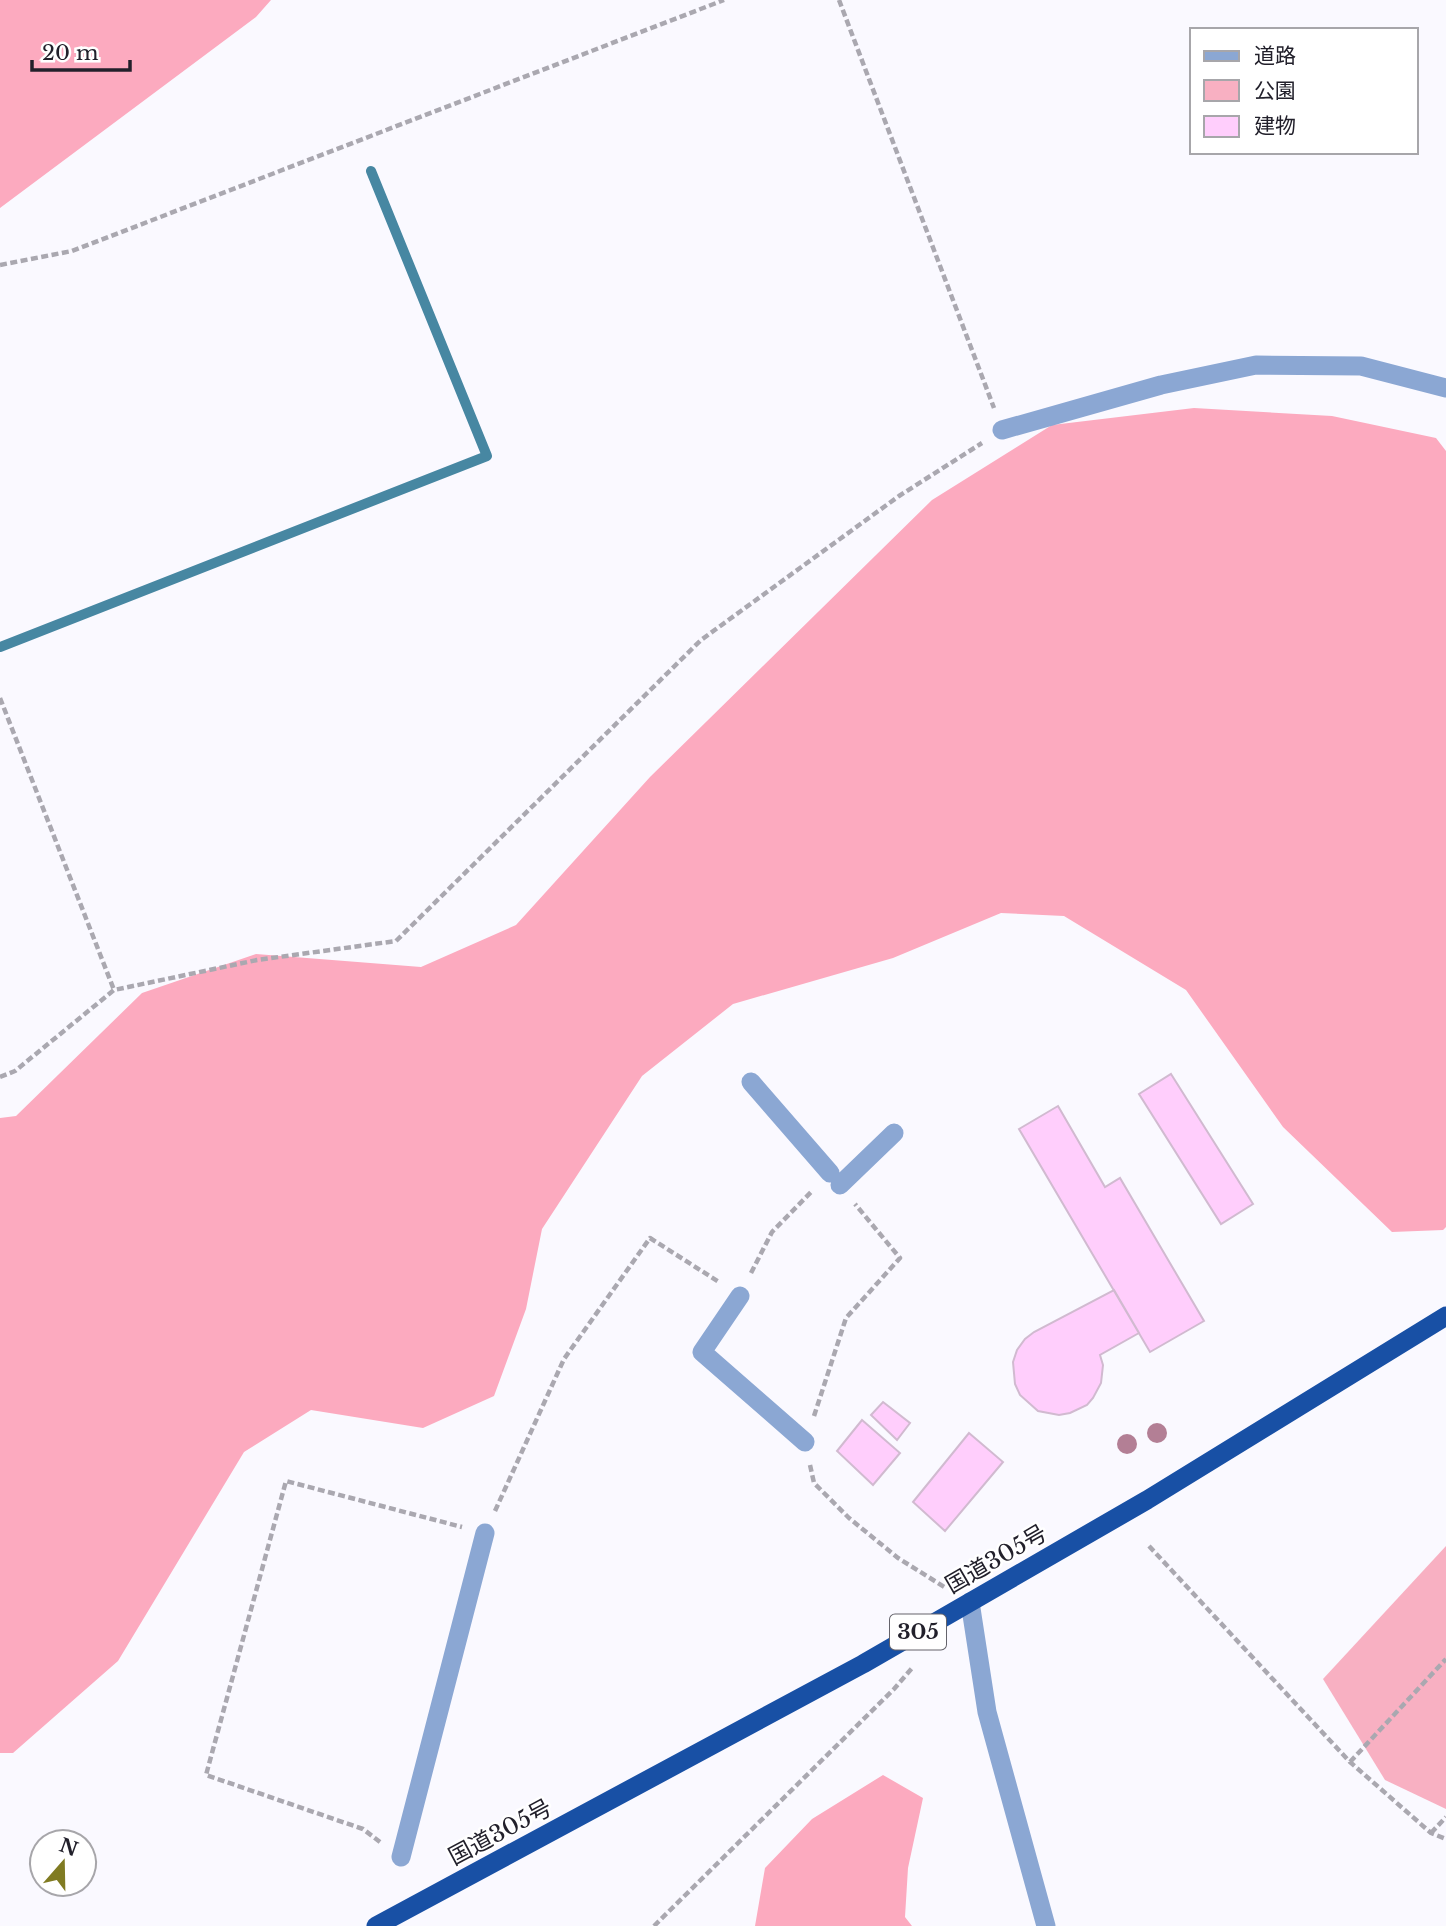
<svg xmlns="http://www.w3.org/2000/svg" width="1446" height="1926" viewBox="0 0 1446 1926" font-family="'Libre Baskerville','Noto Sans JP',serif">
	<style>
		.green { fill: #f8b0c2 }
		.forest { fill: #fcaabf }
		.lines { fill: none; stroke-linecap: round; stroke-linejoin: round }
		.stream { stroke: #4787a2; stroke-width: 10 }
		.building { fill: #ffcefc; stroke: #d1bad0; stroke-width: 2 }
		.path { stroke: #aaa8b0; stroke-width: 4.5; stroke-dasharray: 7 3.5; stroke-linecap: butt }
		.service { stroke: #8ba7d3; stroke-width: 19 }
		.minor { stroke: #8ba7d3; stroke-width: 19 }
		.tertiary { stroke: #8ba7d3; stroke-width: 19 }
		.trunk { stroke: #1850a5; stroke-width: 19 }
		.tree { fill: #b37f95 }
		.labels { text-anchor: middle; stroke-width: 5; stroke-linejoin: round; paint-order: stroke }
		.shield { fill: #fff; stroke: #64636b; stroke-width: 2 }
		.shield-label { font-size: 21px; font-weight: bold; fill: #22202b }
		.street-label { font-size: 23px; fill: #22202b; stroke: #fff }
	</style>
	<rect width="100%" height="100%" fill="#faf9ff"/>
	<path class="green" d="M1446 1546V1809L1385 1780 1323 1679Z"/>
	<path class="forest" d="M0 0H271L256 17 0 208Z
		M1194 408 1332 416 1436 438 1446 451V1227L1443 1230 1392 1232 1283 1127 1186 990 1064 916 1001 913 893 958 733 1004 642 1076 542 1229 526 1309 494 1396 423 1428 311 1410 244 1452 118 1661 13 1753H0V1118L16 1116 142 993 256 954 421 967 516 925 650 777 932 500 1052 425Z
		M883 1775 923 1798 908 1868 905 1917 912 1926H755L765 1868 812 1819Z"/>
	<g class="lines">
		<path class="stream" d="M0 647 487 456 371 171"/>
	</g>
	<path class="building" d="M1171 1074 1253 1204 1221 1224 1139 1094Z
		M1058 1106 1105 1187 1120 1178 1204 1321 1150 1352 1019 1129Z
		M1114 1290 1139 1333 1100 1355 1103 1365 1101 1383 1093 1398 1087 1405 1070 1413 1059 1415 1038 1411 1020 1395 1015 1384 1013 1362 1017 1350 1025 1339 1034 1332Z
		M883 1402 910 1423 897 1440 871 1415Z
		M862 1420 900 1453 873 1485 837 1451Z
		M969 1433 1003 1462 945 1531 913 1502Z"/>
	<g class="lines">
		<path class="path" d="M839 0 994 408
			M0 265 72 251 724 0
			M0 698 114 990
			M0 1077 15 1071 114 990 257 960 396 941 701 640 899 496 982 443
			M751 1273 772 1232 812 1191
			M814 1416 846 1318 900 1258 855 1204
			M810 1465 814 1483 849 1518 898 1558 946 1588
			M495 1511 564 1359 650 1238 719 1282
			M1149 1546 1350 1762 1431 1833 1446 1839
			M1350 1762 1446 1659
			M1431 1833 1446 1817
			M380 1842 363 1829 206 1775 286 1481 462 1527
			M654 1926 894 1689 913 1667"/>
		<path class="service" d="M751 1082 830 1173
			M840 1185 894 1133
			M740 1296 702 1352 805 1442
			M401 1857 485 1533"/>
		<path class="minor" d="M1002 430 1161 385 1256 365 1361 366 1446 388"/>
		<path class="tertiary" d="M970 1602 987 1712 1046 1926"/>
		<path class="trunk" d="M376 1926 863 1664 1147 1500 1446 1316"/>
	</g>
	<g class="tree">
		<circle cx="1157" cy="1433" r="10"/>
		<circle cx="1127" cy="1444" r="10"/>
	</g>
	<g class="labels">
		<rect class="shield" x="890" y="1614.5" width="56" height="35" rx="5"/>
		<g class="shield-label">
			<text x="918" y="1639">305</text>
		</g>
		<g class="street-label">
			<text transform="translate(996 1559) rotate(-30)" y="8">国道305号</text>
			<text transform="translate(500 1832) rotate(-28)" y="8">国道305号</text>
		</g>
	</g>
	<rect x="1190" y="28" width="228" height="126" fill="#ffffff" stroke="#a7a6aa" stroke-width="2"/>
	<rect x="1204" y="51" width="35" height="10" fill="#8ba7d3" stroke="#a7a6aa" stroke-width="2"/>
	<text x="1254" y="63" font-size="21" fill="#22202b">道路</text>
	<rect x="1204" y="80" width="35" height="21" fill="#f8b0c2" stroke="#a7a6aa" stroke-width="2"/>
	<text x="1254" y="98" font-size="21" fill="#22202b">公園</text>
	<rect x="1204" y="116" width="35" height="21" fill="#ffcefc" stroke="#a7a6aa" stroke-width="2"/>
	<text x="1254" y="133" font-size="21" fill="#22202b">建物</text>
	<g transform="translate(63 1863) rotate(20)"><circle r="33" fill="#ffffff" stroke="#a7a6aa" stroke-width="2"/>
	<path d="M0-5L12 26L0 18L-12 26Z" fill="#807b22"/>
	<text y="-10" font-size="19" font-weight="bold" text-anchor="middle" fill="#22202b">N</text>
	</g>
	<path d="M32 60v10h98v-10" fill="none" stroke="#22202b" stroke-width="3.5"/>
	<text x="42" y="60" font-size="21" fill="#22202b" stroke="#ffffff" stroke-width="5" paint-order="stroke">20 m</text>
</svg>
